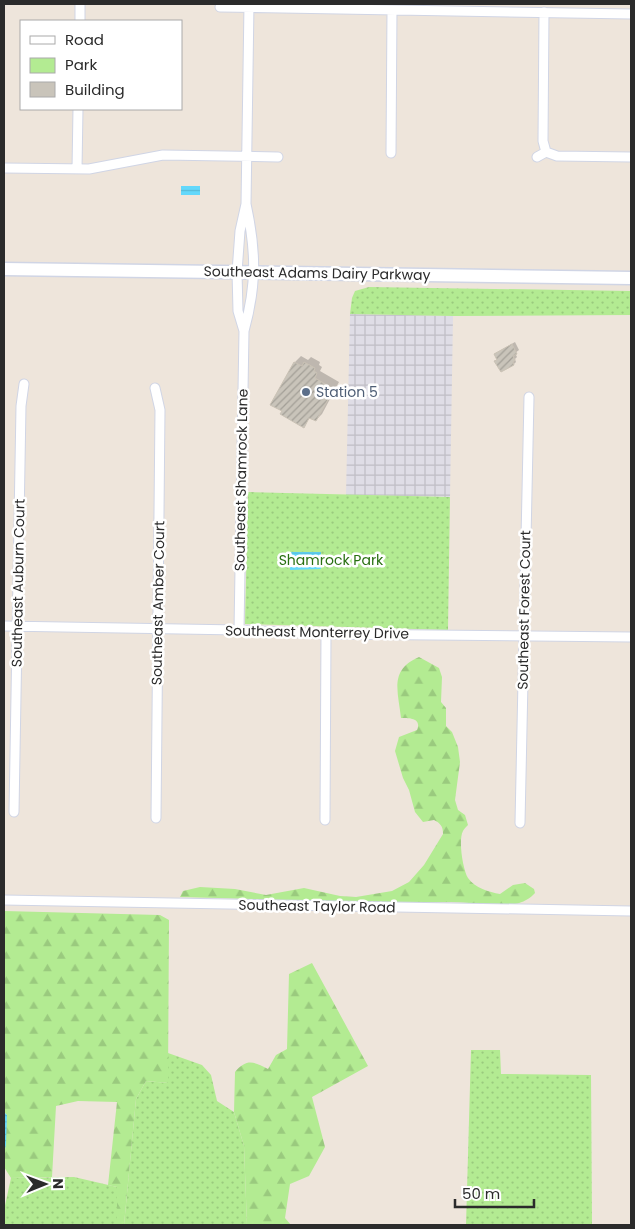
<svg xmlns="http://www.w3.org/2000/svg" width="635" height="1229" viewBox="0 0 635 1229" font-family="Poppins,sans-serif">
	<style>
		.industrial { fill: url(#industrial-grid) }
		.green { fill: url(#green-dots) }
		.forest { fill: url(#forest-firs) }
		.water { fill: url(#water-rules) }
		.shadow { fill: #0003 }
		.building { fill: url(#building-hatch); stroke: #cac2b5 }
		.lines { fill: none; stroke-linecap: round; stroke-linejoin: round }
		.street-casing { stroke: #d0d5e5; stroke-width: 11 }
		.secondary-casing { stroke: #d0d5e5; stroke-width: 15 }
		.street { stroke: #fff; stroke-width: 9 }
		.secondary { stroke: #fff; stroke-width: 12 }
		.service-dot { fill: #5c6f8a; stroke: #fff; stroke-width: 2 }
		.labels { text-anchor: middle; stroke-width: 5; stroke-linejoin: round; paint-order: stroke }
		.street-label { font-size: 14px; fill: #2b2b2b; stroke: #fff }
		.service-label { font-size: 14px; fill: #4e5e75; stroke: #fff; text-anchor: start }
		.park-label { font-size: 14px; fill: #297012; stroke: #fff }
	</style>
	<defs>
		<pattern id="industrial-grid" width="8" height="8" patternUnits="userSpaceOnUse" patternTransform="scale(1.25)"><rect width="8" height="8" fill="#dfdde6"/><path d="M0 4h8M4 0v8" fill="none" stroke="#c0bec5"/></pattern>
		<pattern id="green-dots" width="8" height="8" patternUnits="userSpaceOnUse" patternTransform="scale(1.25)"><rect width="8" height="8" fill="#b3eb92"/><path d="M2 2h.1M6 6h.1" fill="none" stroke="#9aca7e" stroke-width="1.8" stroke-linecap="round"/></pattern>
		<pattern id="forest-firs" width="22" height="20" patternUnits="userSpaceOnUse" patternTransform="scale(1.25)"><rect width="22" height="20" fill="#b3eb92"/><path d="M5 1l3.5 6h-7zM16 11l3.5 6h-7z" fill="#9aca7e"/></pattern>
		<pattern id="water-rules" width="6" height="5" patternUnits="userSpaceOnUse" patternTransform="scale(1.25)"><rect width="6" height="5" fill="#63d8fb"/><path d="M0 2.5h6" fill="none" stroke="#56bad7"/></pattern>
		<pattern id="building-hatch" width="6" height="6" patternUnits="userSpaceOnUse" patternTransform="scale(1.25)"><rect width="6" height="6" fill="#c9c4ba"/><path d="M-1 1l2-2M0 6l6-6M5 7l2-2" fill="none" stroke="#a39f97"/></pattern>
	</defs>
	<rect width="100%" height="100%" fill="#eee5db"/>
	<path class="industrial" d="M350 314 453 316 450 497 346 495Z"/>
	<path class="green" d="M369 287 631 291V315L453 316 350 314 352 298 355 291Z
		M248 492 450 497 448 630 245 624Z
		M471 1050H500L501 1074 591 1075 592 1225H466Z
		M168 1053 202 1065 211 1075 217 1101 234 1112 244 1146 247 1225H124L136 1099 146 1081 168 1083Z
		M74 1177 117 1187V1225H4V1210L11 1178Z"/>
	<path class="forest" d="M419 657 439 668 442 677 441 702 446 708V726L452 732 458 747 460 762 455 800 458 810 465 815 468 825C466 827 464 829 463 831 458 840 463 870 468 878 475 888 489 892 500 894L513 885 525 883 534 889 535 893C531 898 522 903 515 904 494 908 472 902 451 902 360 904 270 899 180 897L183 891 200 887 235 889 266 895 304 888 340 896 356 897 392 891 409 882 424 865 443 834C443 826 440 823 434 820L423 822 415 812 409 790 403 778 395 751 399 737 417 730C422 718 409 718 401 718 398 691 389 670 419 657Z
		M4 911 160 915 169 920 168 1083 146 1081 136 1099 124 1225H117V1187L108 1185 117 1102 78 1101 56 1106 52 1177 11 1178 4 1167 7 1115 4 1112Z
		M312 963 368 1066 312 1097 325 1147 309 1176 290 1184 285 1218 291 1225H247L244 1146 234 1112 235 1072C247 1058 254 1062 268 1069L276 1055 287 1049 289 974Z"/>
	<path class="water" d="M181 186H200V195H181Z
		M290 552H321V569L290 570Z
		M4 1112 7 1115 6 1145 4 1152Z"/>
	<path class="shadow" d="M515 342 519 350 515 353 517 357 515 359 516 362 514 364 498 359V352Z
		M301 356 308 360 311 357 320 362 319 365 322 367 320 371 339 382 322 414 316 420 311 417 303 426 272 404 295 362Z"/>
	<path class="building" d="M512 344 517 354 513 356 515 360 513 362 514 365 501 372 494 361 497 360 494 354Z
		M294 362 302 366 304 362 315 368 314 371 317 373 315 378 334 389 316 421 309 418 304 428 280 414 282 411 270 405Z"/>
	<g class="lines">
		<g class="street-casing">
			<path id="street" d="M220 7 631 14
				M544 12 543 141 546 152 557 156 631 157
				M80 21V4
				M391 153 392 10
				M537 157 546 152
				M4 168 89 169 163 155 278 157
				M77 169 78 109
				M244 331 238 311 237 272 240 231 246 204 249 4
				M155 388 160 410 156 818
				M4 626 239 630 326 634 631 637
				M239 630 244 331C257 284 256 250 246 204
				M14 812 21 406 24 384
				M325 820 326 634
				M520 823 529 397
				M4 900 631 911"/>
		</g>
		<g class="secondary-casing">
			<path id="secondary" d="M4 269 631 278"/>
		</g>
		<use href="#street" class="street"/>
		<use href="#secondary" class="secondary"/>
	</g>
	<circle class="service-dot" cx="306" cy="392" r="5"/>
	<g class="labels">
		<g class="street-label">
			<text transform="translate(317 273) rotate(1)" y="5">Southeast Adams Dairy Parkway</text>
			<text transform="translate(241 480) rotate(-89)" y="5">Southeast Shamrock Lane</text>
			<text transform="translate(18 583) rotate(-89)" y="5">Southeast Auburn Court</text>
			<text transform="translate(158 603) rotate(-89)" y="5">Southeast Amber Court</text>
			<text transform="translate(524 610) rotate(-89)" y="5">Southeast Forest Court</text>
			<text transform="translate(317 632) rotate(1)" y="5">Southeast Monterrey Drive</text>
			<text transform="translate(317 906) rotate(1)" y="5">Southeast Taylor Road</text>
		</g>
		<g class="service-label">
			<text x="316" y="397">Station 5</text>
		</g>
		<g class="park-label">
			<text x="331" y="565">Shamrock Park</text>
		</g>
	</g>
	<rect width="635" height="1229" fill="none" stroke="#2b2b2b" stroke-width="10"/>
	<rect x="20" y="20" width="162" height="90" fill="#ffffff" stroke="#aaaaaa"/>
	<rect x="30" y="36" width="25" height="8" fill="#ffffff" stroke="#aaaaaa"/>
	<text x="65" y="45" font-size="15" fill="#2b2b2b">Road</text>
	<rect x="30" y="58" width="25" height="15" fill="#b3eb92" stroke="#aaaaaa"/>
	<text x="65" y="70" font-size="15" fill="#2b2b2b">Park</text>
	<rect x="30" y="82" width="25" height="15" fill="#c9c4ba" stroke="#aaaaaa"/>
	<text x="65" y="95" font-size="15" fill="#2b2b2b">Building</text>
	<g transform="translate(45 1184) rotate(89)" stroke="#ffffff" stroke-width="4" paint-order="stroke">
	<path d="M0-4L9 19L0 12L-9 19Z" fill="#2b2b2b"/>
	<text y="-8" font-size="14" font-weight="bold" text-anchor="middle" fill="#2b2b2b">N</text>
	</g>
	<path d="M455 1199v8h79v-8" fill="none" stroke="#2b2b2b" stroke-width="2.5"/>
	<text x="462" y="1199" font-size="15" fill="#2b2b2b" stroke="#ffffff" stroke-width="4" paint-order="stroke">50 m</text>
</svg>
